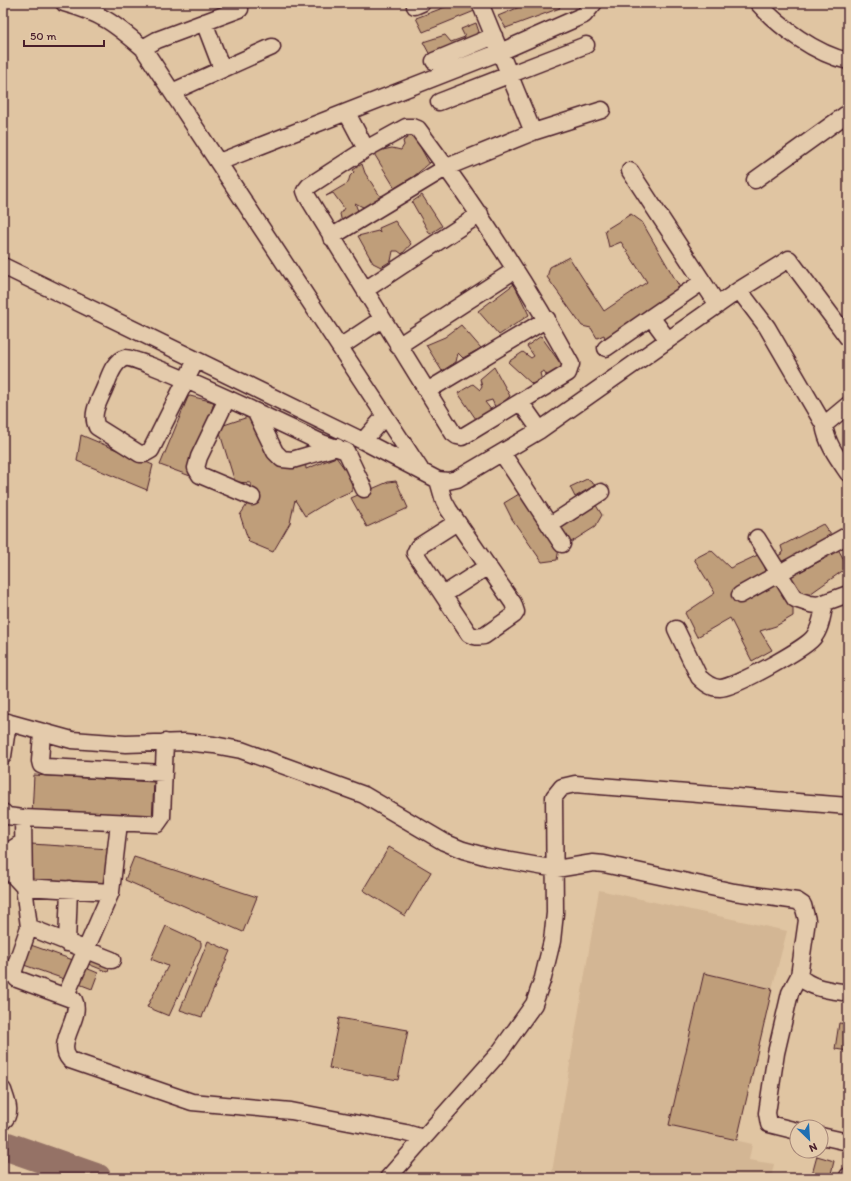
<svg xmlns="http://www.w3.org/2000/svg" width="851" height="1181" viewBox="0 0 851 1181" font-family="Itim,sans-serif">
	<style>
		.built { fill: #d3b694 }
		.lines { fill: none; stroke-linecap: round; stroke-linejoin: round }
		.taxiway { stroke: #957266; stroke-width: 29 }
		.building { fill: #bf9e7a; stroke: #4a1f2b }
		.minor-casing { stroke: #4a1f2b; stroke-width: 19 }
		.minor { stroke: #e4cbac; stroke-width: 16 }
	</style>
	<rect width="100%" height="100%" fill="#e0c5a2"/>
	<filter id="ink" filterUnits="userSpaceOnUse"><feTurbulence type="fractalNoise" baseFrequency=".025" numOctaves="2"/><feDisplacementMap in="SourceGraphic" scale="8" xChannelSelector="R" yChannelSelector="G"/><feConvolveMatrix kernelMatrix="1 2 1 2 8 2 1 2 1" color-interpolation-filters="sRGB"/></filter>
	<g filter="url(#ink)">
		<path class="built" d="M599 890 787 931 772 989 704 974 669 1125 752 1144 749 1160 774 1164 771 1178H551Z"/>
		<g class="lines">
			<path class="taxiway" d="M3 1145 97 1178"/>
		</g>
		<path class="building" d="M456 3H474L477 10 423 32 416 18Z
			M529 3H557L560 8 506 28 498 16Z
			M476 23 479 32 471 40 431 57 423 42 445 35 451 42 465 37 461 29Z
			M411 135 417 141 429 163 431 162 413 177 395 188 373 152 392 148 401 150 404 145 403 141Z
			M362 164 365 173 380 196H382L379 201 365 208 355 203 358 211 351 219 342 223 340 214 344 208 333 193 326 196 348 183 350 176 354 172 353 170Z
			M422 195 442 226 430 234 412 202Z
			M631 214 642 222 682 291 606 344 604 335 597 338 591 328 582 326 547 277 550 267 569 257 604 311 647 282 621 242 609 247 605 230Z
			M395 221 411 244 402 254 398 251H393L391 261 381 267 373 263 358 236 378 231 380 233 379 228Z
			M514 284 529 315 499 335 478 311Z
			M461 325 481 348 463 358 458 353 456 362 442 371 426 345 445 337Z
			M541 336 562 366 548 377 544 371 540 373 542 381 532 384 508 362 523 352 531 358 534 356 527 346Z
			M494 367 510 396 496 409 492 400 485 402 492 411 478 422 458 393 473 384 480 390 482 387 480 379Z
			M190 396 214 402 193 477 160 465 188 397Z
			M248 417 253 421 257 435 266 448 305 458 306 469 336 457 352 479V491L331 500 305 516 295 500 290 523 273 552 249 542 240 515 252 497 251 483 235 482 218 427Z
			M81 435 153 465 147 490 77 461Z
			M587 479 595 485 575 497 570 487Z
			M396 481 408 508 367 527 351 498 388 482Z
			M519 494 559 548 557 560 542 562 512 519 504 503Z
			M594 502 602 515 595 527 568 544 557 531Z
			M823 524 837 543 782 565 776 557 783 553 781 546Z
			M838 549 848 567 807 596 788 578 824 559 823 556Z
			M711 550 730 568 760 554 768 577 783 587 793 602V616L776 626 760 631 772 650 752 661 730 618 697 637 685 613 715 593 694 559Z
			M34 775 154 782 152 821 32 815Z
			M31 844 110 849 108 883 29 879Z
			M389 847 431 872 405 916 363 890Z
			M134 857 257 897 243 932 125 880Z
			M166 926 201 942V946L169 1016 147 1007 168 966 151 959Z
			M208 941 230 951 202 1017 180 1010Z
			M28 944 73 960 67 980 21 964Z
			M91 956 111 963 108 972 88 964Z
			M86 968 98 973 92 989 79 984Z
			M704 973 772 989 737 1140 669 1125Z
			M339 1018 408 1030 398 1080 329 1068Z
			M839 1023 848 1024V1051L835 1049Z
			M817 1156 834 1161 830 1178H811Z"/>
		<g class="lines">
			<g class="minor-casing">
				<path id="minor" d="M64 3C101 13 114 23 143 48L420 469
					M480 3 533 132
					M758 3C779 27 816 54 848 61
					M415 6 422 3
					M204 22 222 69
					M143 48 157 40 240 9
					M434 61 494 36
					M172 92 272 47
					M439 102 586 45
					M347 113 366 149
					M406 127H413L418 129C474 204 526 282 571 364L568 373 462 437 457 436 453 433 307 196 305 191 309 186 366 149Z
					M219 162 500 52 584 15 594 3
					M630 171 718 305
					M755 180 848 113
					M331 237 447 167 533 132 602 110
					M3 266 363 441 438 480 448 481 457 479 540 430 739 290 789 259 848 338
					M365 290 480 214
					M739 290 767 327 824 425
					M651 317 668 340
					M398 346 515 270
					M340 347 382 319
					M606 348 702 282
					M196 360 151 450 144 454H140L97 427C90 413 100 400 105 387 109 378 113 361 125 358 139 355 297 431 322 443L346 451 364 489
					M427 391 547 319
					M227 399 199 457 196 468 200 475 252 497
					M521 403 540 430
					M848 405 824 425C827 444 837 457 848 473
					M256 413 275 452 282 459 292 460 337 447
					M363 441 385 416
					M502 453 562 544
					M438 480 444 501 449 510 513 603 516 612 514 615 484 636C478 637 475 637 469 634L415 553 418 547 457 522
					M550 525 601 492
					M757 538 795 599 810 604 818 605 848 594
					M443 595 488 566
					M740 595 848 535
					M676 629 699 677C705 683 711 688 720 688 734 688 804 649 813 638 821 629 822 615 825 603
					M3 721 72 740 126 744 184 742 214 745 241 750 364 795 444 842 463 850 488 857 556 869 593 863 604 864 734 892 797 901 803 905 807 920 799 976 790 993 776 1053 767 1113 769 1124 797 1131
					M42 733 40 761 41 765 46 767 164 773
					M3 756 8 722
					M3 812 7 816 23 818 157 824 162 817 165 742
					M23 818 24 887 29 927 13 973 17 979 74 1000C83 1018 54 1042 70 1060L192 1102 291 1111 406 1133 423 1138
					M23 842 12 849 7 863 12 874 24 887 111 892
					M29 927 112 960
					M67 943 69 889
					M799 976C811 989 831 990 848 993
					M66 995 111 892 119 823
					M3 1090C6 1100 13 1113 3 1121
					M821 1136 848 1142
					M388 1178 499 1053 534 1004 543 978 552 941 555 913 554 797 562 787 575 784 848 806
					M848 1178V1176"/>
			</g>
			<use href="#minor" class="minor"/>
		</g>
	</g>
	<rect width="851" height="1181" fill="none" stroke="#e4cbac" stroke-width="16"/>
	<rect x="8" y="8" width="835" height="1165" fill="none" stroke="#4a1f2b" stroke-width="1.5" filter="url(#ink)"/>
	<g transform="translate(809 1139) rotate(155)"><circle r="19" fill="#e4cbac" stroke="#a68678"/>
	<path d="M0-3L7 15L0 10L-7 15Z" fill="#1f6fb2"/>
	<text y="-6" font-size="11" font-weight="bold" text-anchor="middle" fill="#4a1f2b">N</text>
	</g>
	<path d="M24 40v6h80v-6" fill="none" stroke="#4a1f2b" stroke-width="2"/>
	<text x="30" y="40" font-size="12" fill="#4a1f2b" stroke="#e4cbac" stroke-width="3" paint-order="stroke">50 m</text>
</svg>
